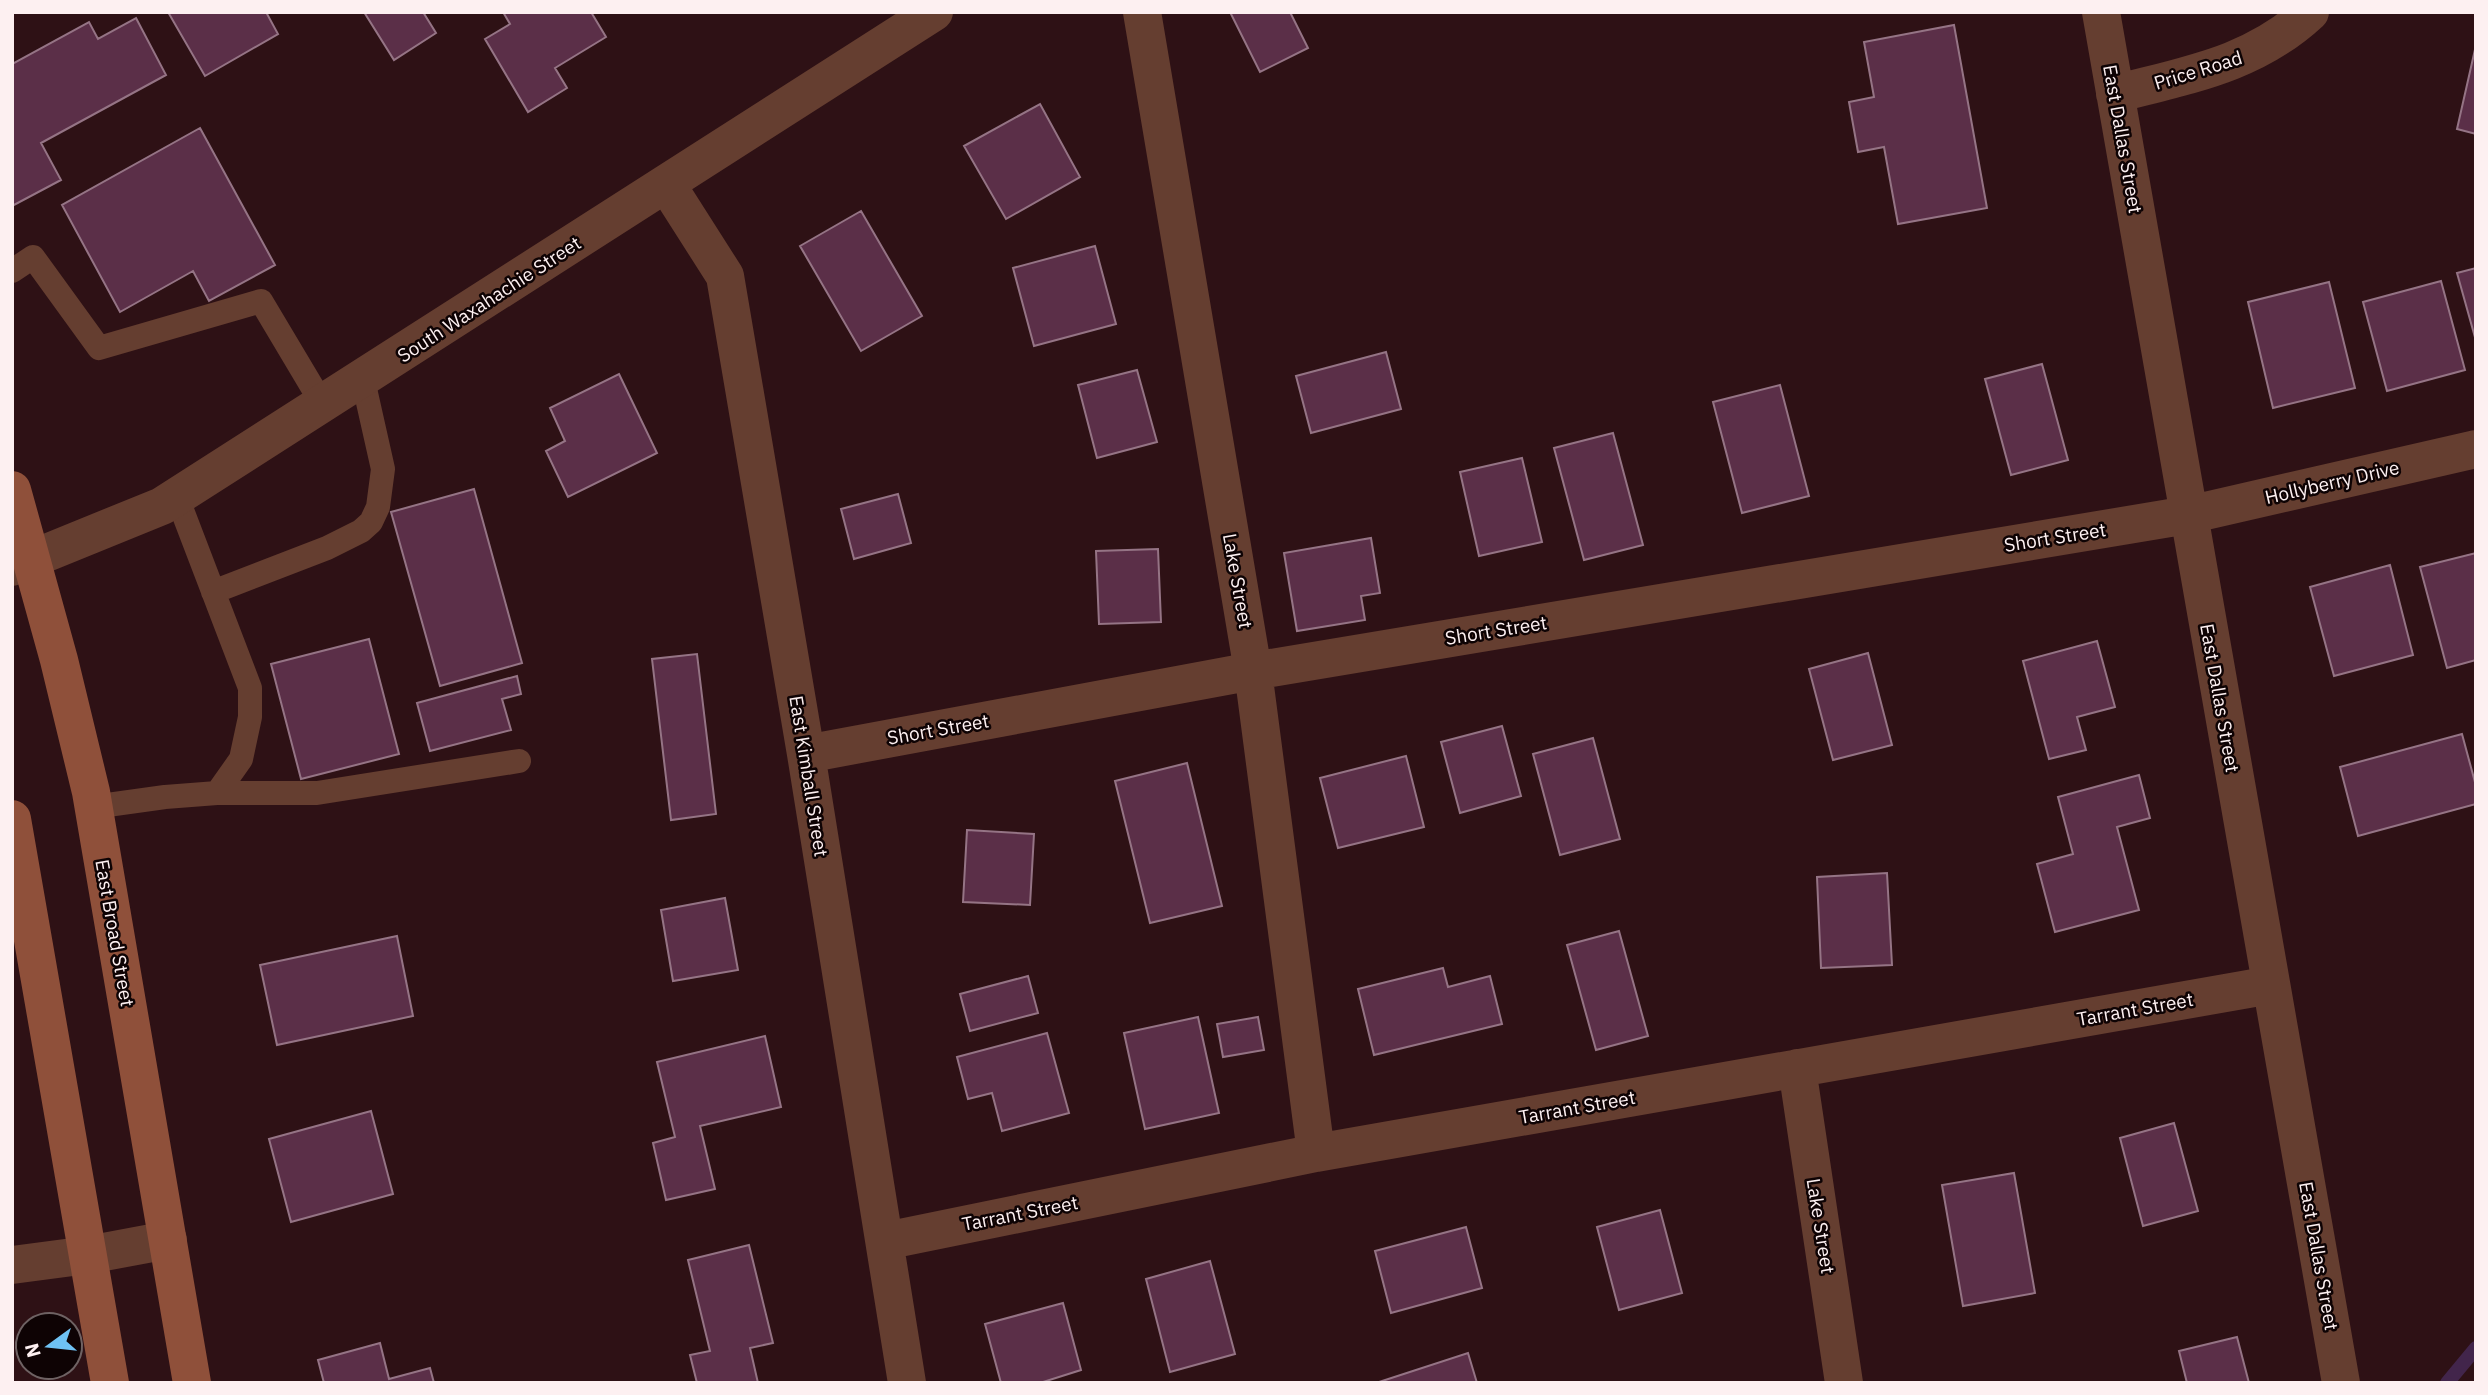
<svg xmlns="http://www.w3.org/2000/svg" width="2488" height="1395" viewBox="0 0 2488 1395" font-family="'IBM Plex Sans',sans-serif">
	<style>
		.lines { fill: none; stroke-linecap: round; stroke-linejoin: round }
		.stream { stroke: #42254b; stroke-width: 14 }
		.building { fill: #5b2f48; stroke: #957485; stroke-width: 2 }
		.service { stroke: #653e30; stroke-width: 24 }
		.minor { stroke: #653e30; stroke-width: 38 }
		.secondary { stroke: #8f503a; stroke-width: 38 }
		.labels { text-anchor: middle; stroke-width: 5; stroke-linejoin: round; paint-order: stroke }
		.street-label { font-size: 19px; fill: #fdf0f1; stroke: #0e0304 }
	</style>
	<rect width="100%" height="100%" fill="#2e1115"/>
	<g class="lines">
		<path class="stream" d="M2447 1383 2476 1348"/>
	</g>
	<path class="building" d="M168 12H266L278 34 205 76Z
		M364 12H423L436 33 394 60Z
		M503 12H591L606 37 555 68 567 88 528 112 485 39 510 24Z
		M1230 12H1290L1308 48 1260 72Z
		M136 18 166 75 41 143 61 180 12 206V64L89 22 98 39Z
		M1954 25 1987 208 1898 224 1884 147 1858 152 1849 102 1874 97 1864 42Z
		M2476 45V134L2457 129Z
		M1040 104 1080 177 1006 219 964 146Z
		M200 128 275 265 209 301 193 271 120 312 62 205Z
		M861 211 922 316 861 351 800 246Z
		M1095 246 1116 324 1034 346 1013 268Z
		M2476 268V341L2457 273Z
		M2441 281 2465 370 2387 391 2363 302Z
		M2329 282 2355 388 2273 408 2248 302Z
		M1386 352 1401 409 1311 433 1296 376Z
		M2042 364 2068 460 2011 475 1985 379Z
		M1137 370 1157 442 1097 458 1078 385Z
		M619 374 657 453 568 497 546 451 565 441 550 408Z
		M1780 385 1809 496 1742 513 1713 402Z
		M1613 433 1643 545 1584 560 1554 448Z
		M1522 458 1542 542 1479 556 1460 472Z
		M474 489 522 663 440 686 391 512Z
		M898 494 911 543 854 559 841 509Z
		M1371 538 1380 593 1361 596 1365 620 1297 631 1284 553Z
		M1158 549 1161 622 1099 624 1096 551Z
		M2476 553V660L2447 668 2420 567Z
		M2390 565 2413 655 2334 676 2310 587Z
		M369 639 399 754 301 779 271 664Z
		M2097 641 2115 707 2077 717 2086 750 2049 759 2023 661Z
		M1868 653 1892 745 1833 760 1809 669Z
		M697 654 716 814 671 820 652 659Z
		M517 676 521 694 502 699 511 730 430 751 417 703Z
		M1502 726 1521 796 1460 813 1441 742Z
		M2462 734 2476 786V804L2358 836 2340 767Z
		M1593 738 1620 839 1560 855 1533 754Z
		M1406 756 1424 827 1338 848 1320 778Z
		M1187 763 1222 906 1150 923 1115 781Z
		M2139 775 2150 818 2117 827 2139 910 2055 932 2037 864 2073 854 2058 797Z
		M967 830 1034 834 1030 905 963 902Z
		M1887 873 1892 965 1821 968 1817 877Z
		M725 898 738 970 673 981 661 910Z
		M1619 931 1648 1036 1596 1050 1567 945Z
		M397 936 413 1016 277 1045 260 965Z
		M1443 968 1448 987 1490 976 1502 1024 1374 1055 1358 989Z
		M1028 976 1038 1013 970 1031 960 994Z
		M1198 1017 1219 1113 1145 1129 1124 1033Z
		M1258 1017 1264 1050 1223 1057 1217 1024Z
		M1047 1033 1069 1113 1002 1131 992 1093 968 1099 957 1057Z
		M765 1036 781 1107 700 1126 715 1189 666 1200 653 1143 675 1137 657 1062Z
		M371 1111 393 1194 291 1222 269 1139Z
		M2174 1123 2198 1211 2143 1226 2120 1138Z
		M2014 1173 2035 1293 1963 1306 1942 1185Z
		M1660 1210 1682 1293 1619 1310 1597 1227Z
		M1466 1227 1482 1288 1391 1313 1375 1251Z
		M749 1245 773 1343 750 1348 758 1383H697L690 1355 710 1351 688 1260Z
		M1210 1261 1235 1354 1170 1372 1146 1279Z
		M1063 1303 1081 1370 1040 1383H1001L985 1324Z
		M2237 1337 2249 1383H2187L2179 1351Z
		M380 1343 389 1379 430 1368 434 1383H324L318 1360Z
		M1468 1353 1477 1383H1376Z"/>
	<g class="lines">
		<path class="service" d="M12 271 33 257 99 348 261 301 323 405
			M213 592 327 548 361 531 371 522 378 507 383 469 363 380
			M217 793H317L519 761
			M93 807 165 797 217 793 241 759 250 717V688L177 497"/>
		<path class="minor" d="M1142 12 1253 671 1316 1153
			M2101 12 2341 1383
			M2115 94C2187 75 2253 65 2310 12
			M667 185 725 276 806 754 907 1383
			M12 567 162 506 934 12
			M806 754 1253 671 2188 515 2476 449
			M1797 1068 1844 1383
			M885 1241 1316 1153 2271 985
			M12 1265 88 1255 168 1240"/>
		<path class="secondary" d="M12 490 59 660 91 792 192 1383
			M12 819 110 1383"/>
	</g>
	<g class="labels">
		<g class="street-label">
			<text transform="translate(2198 70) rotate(-17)" y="7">Price Road</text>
			<text transform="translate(2123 139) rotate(80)" y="7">East Dallas Street</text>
			<text transform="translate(489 299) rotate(-33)" y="7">South Waxahachie Street</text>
			<text transform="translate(2332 482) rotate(-13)" y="7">Hollyberry Drive</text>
			<text transform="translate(2055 537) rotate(-9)" y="7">Short Street</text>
			<text transform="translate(1238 581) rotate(80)" y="7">Lake Street</text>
			<text transform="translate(1496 630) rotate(-9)" y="7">Short Street</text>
			<text transform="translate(2220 698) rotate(80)" y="7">East Dallas Street</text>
			<text transform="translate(938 729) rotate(-10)" y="7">Short Street</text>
			<text transform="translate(809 776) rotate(81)" y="7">East Kimball Street</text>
			<text transform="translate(115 933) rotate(80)" y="7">East Broad Street</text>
			<text transform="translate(2135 1009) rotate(-10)" y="7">Tarrant Street</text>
			<text transform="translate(1577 1107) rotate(-10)" y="7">Tarrant Street</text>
			<text transform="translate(1020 1213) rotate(-11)" y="7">Tarrant Street</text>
			<text transform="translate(1821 1226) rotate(81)" y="7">Lake Street</text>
			<text transform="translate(2319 1256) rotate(80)" y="7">East Dallas Street</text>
		</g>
	</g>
	<rect width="2488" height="1395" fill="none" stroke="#fdf0f1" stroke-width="28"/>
	<g transform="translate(49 1346) rotate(255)"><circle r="33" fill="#0e0304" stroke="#6e6263" stroke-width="2"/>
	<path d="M0-5L12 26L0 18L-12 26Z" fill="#6fc2f4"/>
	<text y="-10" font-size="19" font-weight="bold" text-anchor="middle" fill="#fdf0f1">N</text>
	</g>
</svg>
